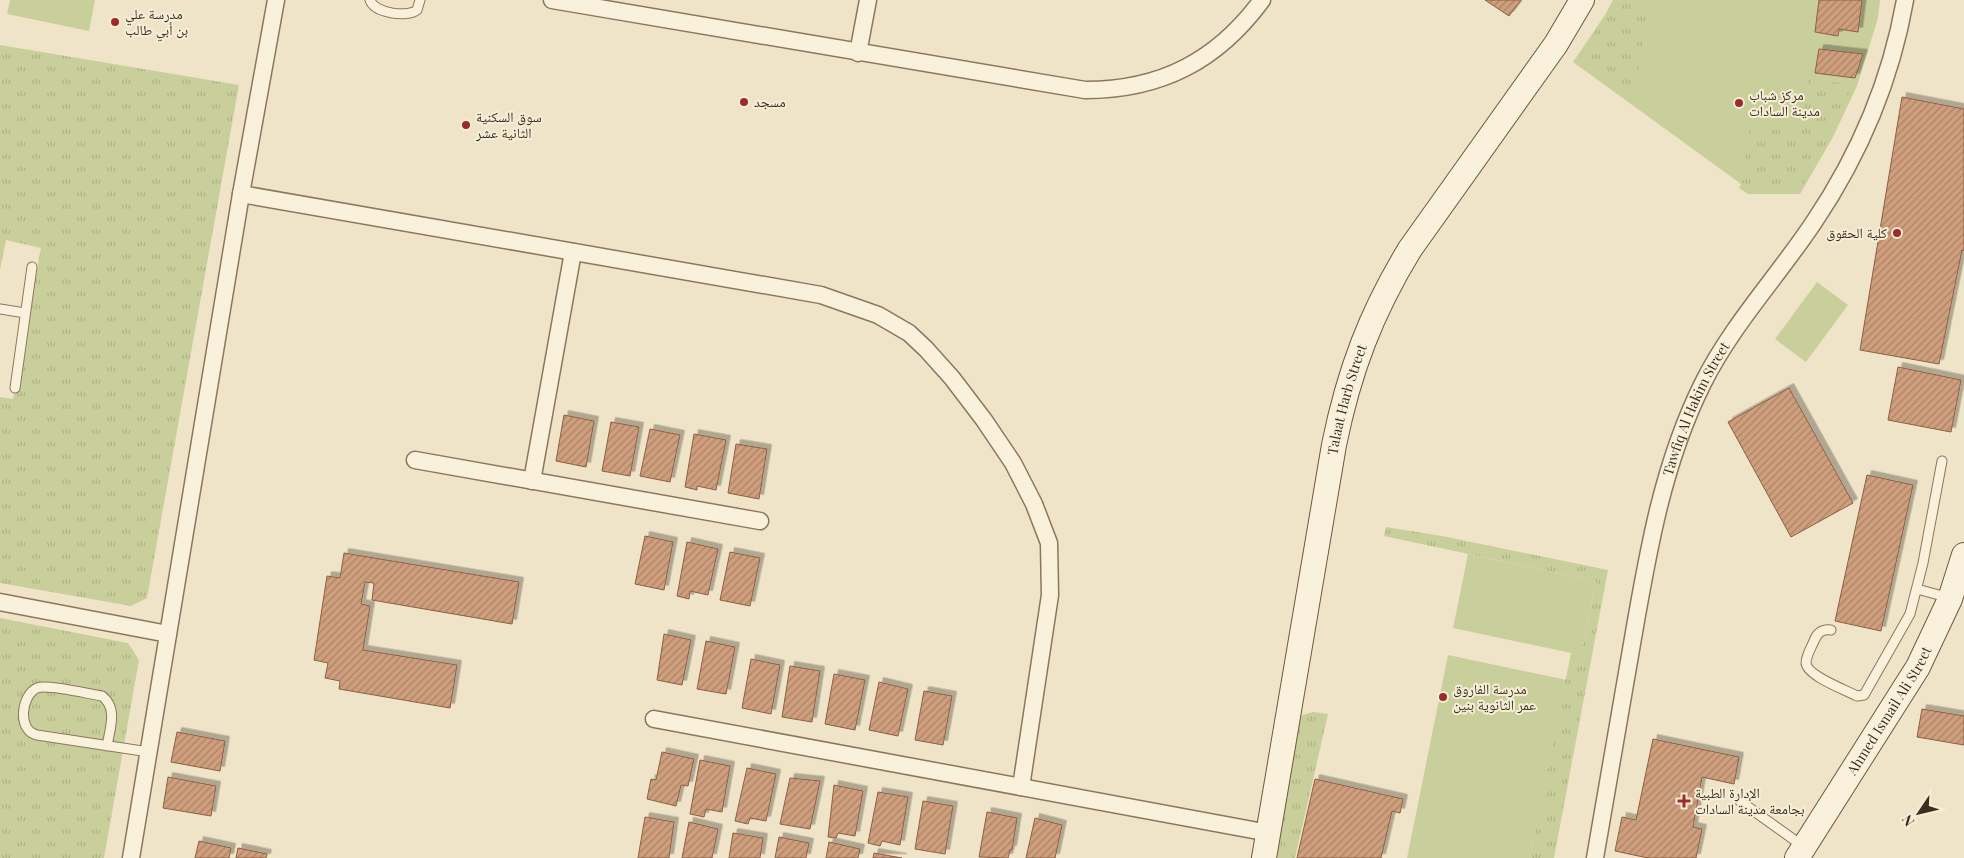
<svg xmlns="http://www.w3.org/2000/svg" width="1964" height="858" viewBox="0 0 1964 858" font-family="'Playfair Display','Noto Naskh Arabic',serif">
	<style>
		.grass { fill: #c9cf9b }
		.park { fill: url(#park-tufts) }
		.building { fill: url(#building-hatch); stroke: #8d5f41; filter: url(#shadow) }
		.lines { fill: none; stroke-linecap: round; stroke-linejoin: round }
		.lane-casing { stroke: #8d765c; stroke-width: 11 }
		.street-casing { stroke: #8d765c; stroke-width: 19 }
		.secondary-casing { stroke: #6f573f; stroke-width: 26 }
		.lane { stroke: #faf1dc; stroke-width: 9 }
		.street { stroke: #faf1dc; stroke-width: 16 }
		.secondary { stroke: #faf1dc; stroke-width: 24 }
		.poi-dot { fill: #9e2a2b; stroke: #f7eed8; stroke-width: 2 }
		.labels { text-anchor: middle; stroke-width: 4; stroke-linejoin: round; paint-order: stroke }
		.poi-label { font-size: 14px; fill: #3d2e20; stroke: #f7eed8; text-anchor: start }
		.street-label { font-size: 14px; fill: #3d2e20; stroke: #f7eed8 }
	</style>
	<defs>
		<pattern id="park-tufts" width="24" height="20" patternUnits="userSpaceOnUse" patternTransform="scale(1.25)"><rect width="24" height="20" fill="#c9cf9b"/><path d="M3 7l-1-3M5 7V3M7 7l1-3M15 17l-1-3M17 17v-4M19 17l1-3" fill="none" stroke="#aeb285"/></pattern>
		<pattern id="building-hatch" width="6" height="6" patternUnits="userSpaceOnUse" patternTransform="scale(1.25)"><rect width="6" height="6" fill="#cf9f7d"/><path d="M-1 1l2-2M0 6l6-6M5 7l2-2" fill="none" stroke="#a98266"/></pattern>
		<filter id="shadow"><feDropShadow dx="4.5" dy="-4.5" stdDeviation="0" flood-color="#0004"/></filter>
	</defs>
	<rect width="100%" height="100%" fill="#f0e4c8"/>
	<path class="grass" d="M10 0H95L89 31 7 14Z
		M1613 0H1880L1878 18 1857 86 1833 137 1800 194H1748L1739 188 1741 184 1573 62 1605 15Z
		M1817 282 1848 305 1806 362 1775 339Z
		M1468 554 1596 581 1581 655 1453 628Z
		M1448 655 1567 680 1530 858H1407Z"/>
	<path class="park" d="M1615 0H1649L1633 104 1576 61Z
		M0 45 239 85 147 598 131 606 0 583V397L13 399 41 248 6 240 0 270Z
		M1809 78 1853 85 1826 143 1799 192 1753 190 1742 182 1750 127 1801 133Z
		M1386 527 1442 536 1608 570 1554 858H1530L1571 653 1581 654 1596 581 1384 536Z
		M0 618 128 643 139 660 104 858H0Z
		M1313 712 1328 714 1295 858H1275L1299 716Z"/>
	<path class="building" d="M1485 0H1521L1509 16Z
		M1819 0H1862L1858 32 1839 29 1838 36 1815 32Z
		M1819 49 1863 54 1855 78 1815 73Z
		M1902 97 1964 109V251L1962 250 1939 364 1860 350Z
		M1898 367 1961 380 1951 432 1888 420Z
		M1789 388 1853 503 1791 537 1728 422Z
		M564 415 594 421 586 467 556 461Z
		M611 422 639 427 630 476 602 471Z
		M650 429 680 435 670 482 640 476Z
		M694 434 726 440 716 490 697 486V490L685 487Z
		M736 444 767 449 759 499 728 493Z
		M1867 475 1913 485 1881 631 1835 621Z
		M645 536 673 542 664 590 635 584Z
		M687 542 718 549 708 595 690 591 689 599 677 596Z
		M730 552 760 558 750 606 720 600Z
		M344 553 519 582 512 624 372 600 374 583 365 582 361 604 370 606 363 650 457 665 450 708 339 689 340 681 325 678 328 663 314 660 327 576 340 578Z
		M664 634 691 640 682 685 657 680Z
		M706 641 735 647 726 694 697 689Z
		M751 659 780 665 771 714 742 708Z
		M790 666 820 671 812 722 782 717Z
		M834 674 865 680 855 730 825 724Z
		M879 682 908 689 898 736 869 730Z
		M924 691 952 696 943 745 915 740Z
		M1922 709 1964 716V745L1917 737Z
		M177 732 225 741 220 771 171 762Z
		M1653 739 1739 757 1734 784 1702 777 1693 827 1702 829 1696 858H1648L1615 851 1622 817 1636 820Z
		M662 752 694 759 688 786 681 785 676 806 647 799 651 779 656 780Z
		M700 760 730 766 722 812 706 809 704 817 690 814Z
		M747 768 776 774 766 821 750 818 748 824 735 821Z
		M168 777 216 786 211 816 163 808Z
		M790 778 820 781 810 829 780 824Z
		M1315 779 1403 799 1400 813 1392 811 1381 858H1297Z
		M834 785 863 791 855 836 838 833 836 838 828 837Z
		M878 792 908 797 900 845 882 841 880 846 868 843Z
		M923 801 953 806 945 854 915 849Z
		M987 812 1017 818 1012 850H1010L1008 858 979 857Z
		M645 817 674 822 669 858H638Z
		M1035 818 1062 825 1055 858H1026Z
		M689 822 718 829 712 858H682Z
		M733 833 763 838 760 858H729Z
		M779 837 809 843 806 858H775Z
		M199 841 231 848 229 858H195Z
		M829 842 860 849 858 858H826Z
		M238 848 267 854 266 858H236Z
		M874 853 902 858H873Z"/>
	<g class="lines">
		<g class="lane-casing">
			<path id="lane" d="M370 0C374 13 407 18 417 10L420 0
				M0 309 25 313
				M15 388 32 267
				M1917 589 1950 598
				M1831 630C1822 629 1817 633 1814 641 1811 648 1806 656 1806 663 1807 676 1846 690 1857 696L1864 695 1910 614 1923 563 1942 461
				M107 746C110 728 118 708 102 696 88 694 48 684 37 688 21 695 17 731 37 735L149 752
				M1740 801 1804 847"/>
		</g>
		<g class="street-casing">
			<g id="street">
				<path d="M552 0 1085 90C1161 90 1217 61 1262 0"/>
				<path d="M858 53 868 0"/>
				<path d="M241 194 821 295 878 315 909 333 926 349 952 378 984 420 1013 463 1034 504 1049 543 1050 595 1021 787"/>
				<path d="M415 460 760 521"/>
				<path d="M532 481 573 252"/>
				<path d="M0 602 168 634"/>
				<path d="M654 719 1269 833"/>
				<path d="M131 858 241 194 276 0"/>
				<path id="s1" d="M1595 858C1608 785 1620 711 1633 638 1648 551 1663 463 1703 383 1732 325 1778 276 1814 222 1859 155 1891 80 1905 0"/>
			</g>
		</g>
		<g class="secondary-casing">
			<g id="secondary">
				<path id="s2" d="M1264 858 1334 445C1349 371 1371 313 1410 249L1556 44 1582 0"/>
				<path id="s3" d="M1797 858 1918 667 1950 599 1964 555"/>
			</g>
		</g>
		<use href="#lane" class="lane"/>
		<use href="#street" class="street"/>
		<use href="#secondary" class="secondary"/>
	</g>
	<g class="poi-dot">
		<circle cx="115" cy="22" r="5"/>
		<circle cx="744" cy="102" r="5"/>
		<circle cx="1739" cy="103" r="5"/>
		<circle cx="466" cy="125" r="5"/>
		<circle cx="1897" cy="233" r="5"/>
		<circle cx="1443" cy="697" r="5"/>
		<path d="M1681.5 793.5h5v5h5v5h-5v5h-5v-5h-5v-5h5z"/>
	</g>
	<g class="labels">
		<g class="poi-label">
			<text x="125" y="19">مدرسة علي<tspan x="125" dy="16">بن أبي طالب</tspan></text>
			<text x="1749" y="100">مركز شباب<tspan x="1749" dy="16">مدينة السادات</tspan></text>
			<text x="754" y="107">مسجد</text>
			<text x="476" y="122">سوق السكنية<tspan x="476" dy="16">الثانية عشر</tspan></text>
			<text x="1887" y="238" text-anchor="end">كلية الحقوق</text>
			<text x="1453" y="694">مدرسة الفاروق<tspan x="1453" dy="16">عمر الثانوية بنين</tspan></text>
			<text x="1695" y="798">الإدارة الطبية<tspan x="1695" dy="16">بجامعة مدينة السادات</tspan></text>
		</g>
		<g class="street-label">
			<text dy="5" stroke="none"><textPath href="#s2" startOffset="466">Talaat Harb Street</textPath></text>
			<text dy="5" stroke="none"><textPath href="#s1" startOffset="462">Tawfiq Al Hakim Street</textPath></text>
			<text dy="5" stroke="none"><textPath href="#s3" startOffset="174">Ahmed Ismail Ali Street</textPath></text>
		</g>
	</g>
	<g transform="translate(1919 813) rotate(235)" stroke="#f7eed8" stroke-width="4" paint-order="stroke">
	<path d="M0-4L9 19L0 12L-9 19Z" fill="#3d2e20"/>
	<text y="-8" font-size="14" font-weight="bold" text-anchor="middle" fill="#3d2e20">N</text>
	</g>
</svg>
